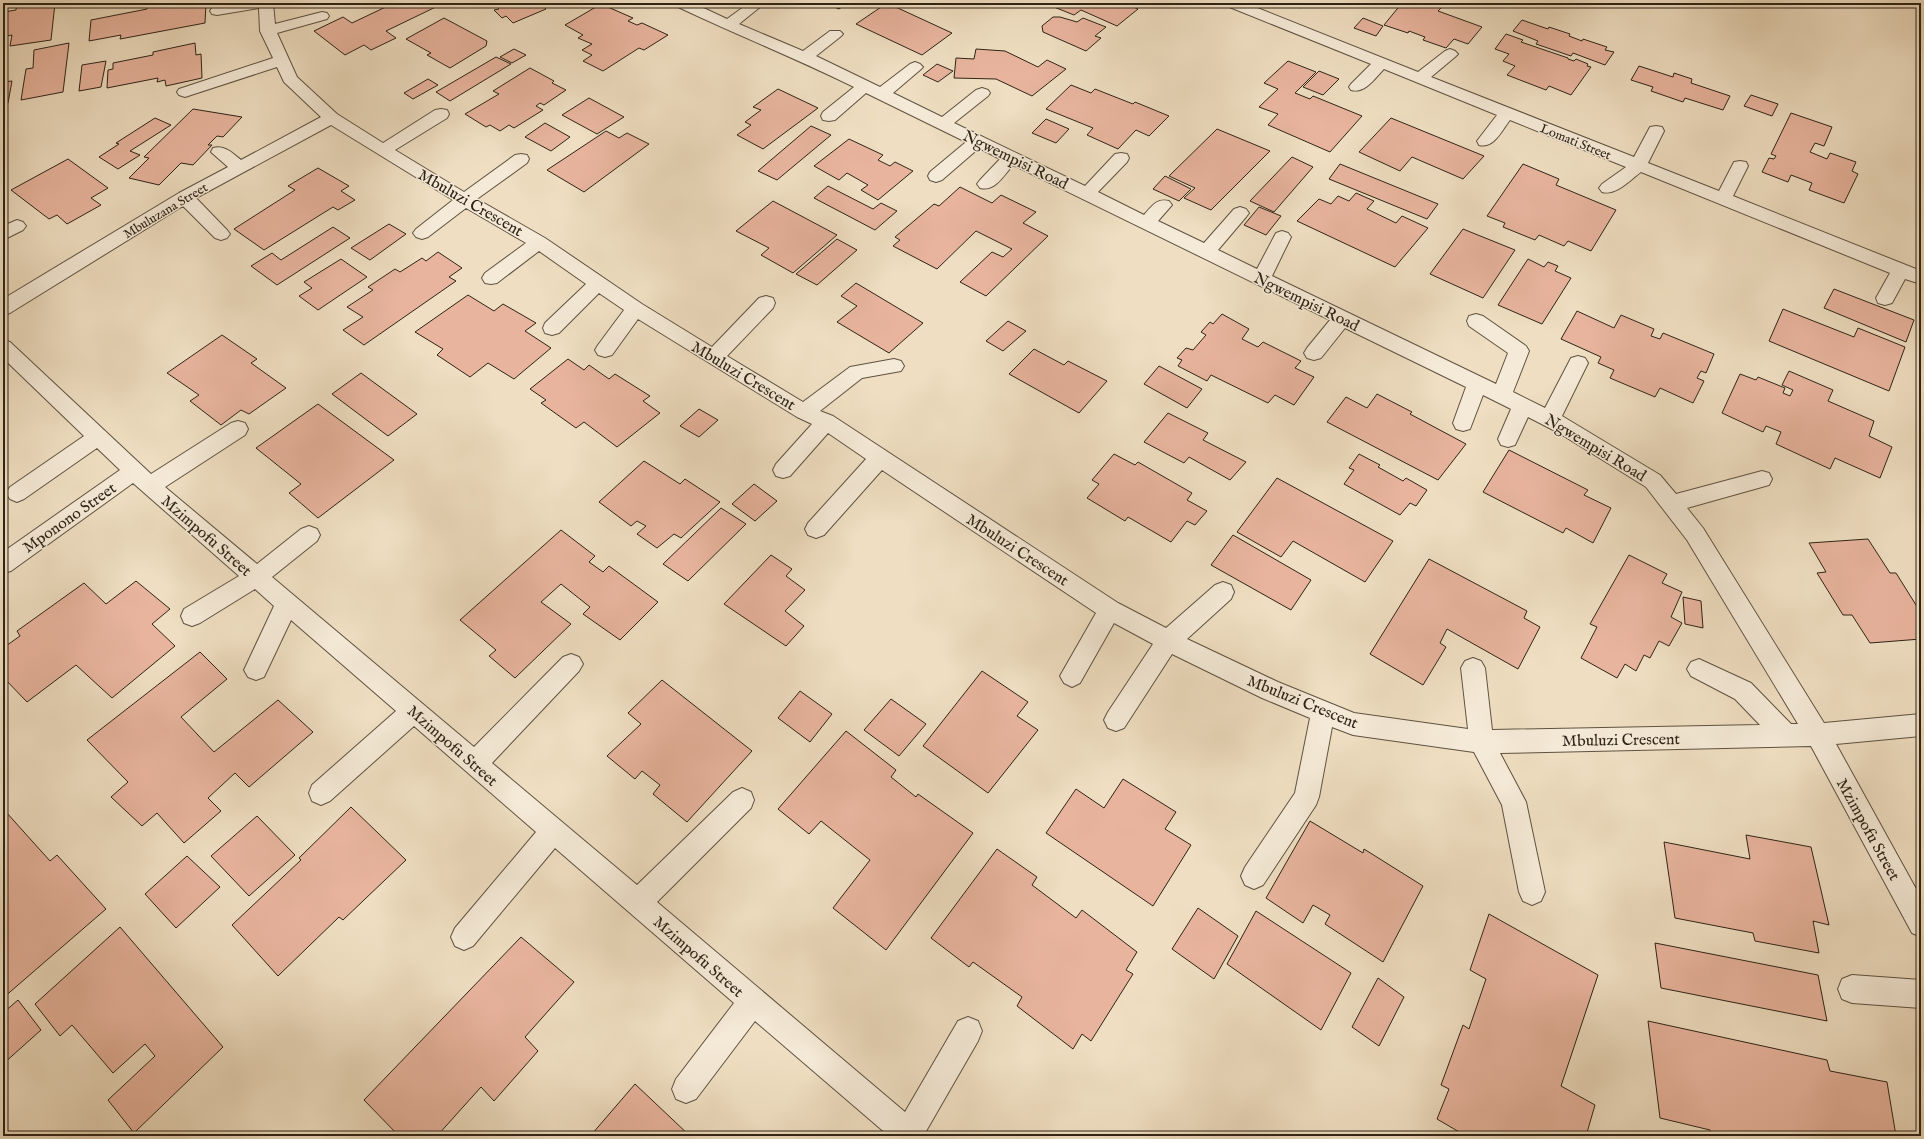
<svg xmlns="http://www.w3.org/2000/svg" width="1924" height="1139" viewBox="0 0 1924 1139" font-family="'IM FELL English',serif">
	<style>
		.building { fill: #e8b49e; stroke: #2e2416 }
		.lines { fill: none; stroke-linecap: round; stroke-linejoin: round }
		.minor-casing { stroke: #5e5241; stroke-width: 2 }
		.minor { fill: #f5ead7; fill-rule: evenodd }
		.labels { text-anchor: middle; stroke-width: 3; stroke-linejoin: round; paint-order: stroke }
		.far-street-label { font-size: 13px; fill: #2e2416; stroke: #f5ead7 }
		.street-label { font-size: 16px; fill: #2e2416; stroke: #f5ead7 }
	</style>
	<rect width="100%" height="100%" fill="#efdec1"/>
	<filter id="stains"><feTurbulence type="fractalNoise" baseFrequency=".005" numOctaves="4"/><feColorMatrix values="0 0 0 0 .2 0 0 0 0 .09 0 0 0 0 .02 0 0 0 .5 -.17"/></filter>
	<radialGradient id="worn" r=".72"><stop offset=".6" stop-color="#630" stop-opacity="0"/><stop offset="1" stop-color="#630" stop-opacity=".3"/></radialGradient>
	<path class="building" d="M17 3H55L51 40 10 46 12 35 3 37 4 12 16 10Z
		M147 3H191V7L206 4 205 23 120 39 121 35 89 41 91 20 147 9Z
		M394 3H444L386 31 396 38 371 50 364 45 345 55 314 31 343 17 352 23Z
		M493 3H540L546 9 513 23 506 16 502 18 494 10 499 9Z
		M825 3H847L839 9Z
		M887 3 952 33 922 55 856 24Z
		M1044 3H1125L1138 9 1117 26 1081 10 1074 15Z
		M1289 3H1306L1301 8Z
		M1402 3H1430L1442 7 1438 11 1482 27 1468 44 1454 39 1446 48 1423 40 1425 37 1409 31 1408 33 1384 25Z
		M601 4 633 18 628 21 637 25 642 23 668 35 644 50 639 48 603 71 583 61 592 55 582 50 592 44 578 38 583 35 565 25Z
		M1053 17H1060L1077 22 1083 18 1106 27 1095 36 1101 38 1086 51 1043 32 1042 26Z
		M444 18 487 41 486 46 450 68 427 55 431 53 406 39Z
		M1363 18 1383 26 1376 36 1354 28Z
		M1522 20 1548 29 1549 27 1570 34 1569 36 1582 41 1583 39 1607 47 1605 50 1614 52 1605 65 1573 53 1571 56 1536 44 1538 41 1513 31Z
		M1506 34 1523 40 1521 42 1568 58V59L1574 61 1576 59 1588 64 1587 66 1591 67 1571 95 1549 86 1546 90 1507 75 1515 66 1503 61 1509 54 1495 49Z
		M69 43 63 92 21 100 26 69 33 68 34 50Z
		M195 43 196 55 201 54 202 78 166 86 165 80 157 82 158 78 107 88 108 70 113 69V63L153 55V52Z
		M514 49 526 55 512 63 500 57Z
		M976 49 1005 51 1038 67 1047 60 1066 69 1032 96 996 79 954 78 956 58 974 59Z
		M496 57 511 64 450 101 436 92Z
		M106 61 101 87 79 91 82 65Z
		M1288 61 1316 72 1295 93 1310 99 1313 96 1362 116 1330 152 1268 125 1278 114 1259 107 1278 89 1264 83Z
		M937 64 953 71 938 82 923 75Z
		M1639 66 1673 77 1674 73 1692 79 1691 83 1730 96 1723 110 1685 98 1683 102 1651 91 1653 87 1631 80Z
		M530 68 554 81 552 83 566 90 544 105 540 103 536 106 543 110 514 128 509 125 500 131 490 125 486 127 465 114 499 94 493 91Z
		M1319 71 1339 79 1323 95 1303 87Z
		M428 79 438 85 413 99 404 93Z
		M12 81 8 103 3 104V82Z
		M1071 85 1091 93 1095 89 1133 104 1135 102 1169 116 1149 136 1136 130 1118 149 1087 135 1093 128 1046 109Z
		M778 89 818 108 763 149 737 135 751 125 745 122 761 110 753 107Z
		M1751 95 1778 104 1772 116 1744 106Z
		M589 98 624 117 597 134 562 115Z
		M193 109 242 117 223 137 217 136 208 145H212L193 165 181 163 159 185 129 178 149 158 144 157Z
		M1791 113 1832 127 1824 146 1815 143 1810 152 1827 159 1830 153 1856 162 1852 171 1858 174 1844 203 1809 190 1812 183 1791 175 1788 182 1762 172 1769 158 1774 159 1776 156 1771 154Z
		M155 118 171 125 130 151 140 155 118 169 99 157 119 144 116 143Z
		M1391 118 1484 156 1463 179 1412 157 1400 171 1359 152Z
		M1046 119 1069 129 1056 143 1032 133Z
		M545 123 570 137 551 151 525 137Z
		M811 126 831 135 777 180 758 171Z
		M1217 129 1270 151 1211 210 1184 198 1195 188 1169 176Z
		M606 131 619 138 627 133 649 144 584 192 547 170Z
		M849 139 883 155 878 160 890 166 895 162 913 171 878 200 861 190 868 185 847 173 839 180 814 166Z
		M1292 157 1313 167 1274 212 1250 201Z
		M68 159 108 188 91 198 101 205 67 224 57 215 49 219 11 190Z
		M1340 164 1438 204 1427 219 1329 179Z
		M1523 164 1559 179 1556 185 1616 210 1591 251 1568 241 1564 246 1539 235 1535 240 1503 227 1505 223 1487 216Z
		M318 168 349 186 341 191 355 200 338 210 333 207 264 250 234 229 295 190 288 186Z
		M1165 176 1191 189 1179 201 1153 189Z
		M828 186 873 209 881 203 897 211 875 230 814 198Z
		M960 187 992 203 1001 195 1036 212 1023 223 1048 236 986 296 960 282 992 252 1003 257 1012 249 976 231 937 269 893 246 900 240 895 237 934 204 939 206Z
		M1356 193 1374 201 1367 209 1396 223 1402 216 1428 228 1395 267 1297 221 1319 199 1331 204 1338 196 1349 201Z
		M773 201 837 235 793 273 761 255 769 248 736 231Z
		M1259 207 1281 216 1266 235 1244 225Z
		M389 224 406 234 370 260 351 248Z
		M333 227 350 238 277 285 251 266 272 253 281 260Z
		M1463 229 1515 250 1483 298 1430 274Z
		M837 239 857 250 817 285 796 274Z
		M438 252 462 268 449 277 456 281 364 345 343 330 363 317 347 307 373 290 368 287 395 269 400 272 422 258 426 261Z
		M341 259 367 277 318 310 299 296 312 288 304 282Z
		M1528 259 1544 267 1548 262 1558 266 1555 271 1571 278 1542 324 1498 305Z
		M856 283 923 323 889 353 837 322 857 306 841 296Z
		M1834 289 1914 320 1906 342 1824 308Z
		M468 295 494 311 503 304 536 323 525 331 551 348 514 379 488 363 470 377 437 355 443 349 415 332Z
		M1783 309 1854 337 1858 328 1905 347 1889 391 1769 341Z
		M1577 311 1614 328 1621 315 1654 329 1651 336 1660 339 1663 333 1714 354 1706 373 1701 371 1697 378 1704 381 1693 403 1660 388 1655 397 1610 378 1614 370 1598 363 1601 357 1561 339Z
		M1222 314 1249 329 1242 339 1258 347 1263 342 1301 361 1295 368 1314 377 1294 405 1275 395 1268 403 1211 375 1207 381 1178 366 1182 360 1177 358 1186 348 1193 350 1206 335 1201 332 1210 322 1213 324Z
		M1008 321 1026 331 1003 351 986 341Z
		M222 335 257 359 251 363 286 388 249 414 241 410 221 425 190 401 199 395 167 373Z
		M1034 349 1064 365 1068 361 1107 381 1079 413 1009 374Z
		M568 359 584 370 589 365 609 379 615 374 650 396 643 401 660 413 617 447 584 422 576 428 541 403 546 400 530 389Z
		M1159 366 1202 389 1187 408 1144 384Z
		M1789 371 1833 390 1828 401 1874 421 1869 436 1892 447 1880 478 1835 458 1830 469 1776 444 1781 432 1766 426 1763 432 1722 413 1740 374 1756 380 1758 377 1785 388 1783 393 1790 396 1793 390 1782 385Z
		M361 373 417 414 388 436 332 394Z
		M1377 394 1412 412 1410 414 1466 444 1438 480 1327 422 1346 397 1367 408Z
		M318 404 394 460 318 518 289 493 301 484 256 448Z
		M699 409 718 420 699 437 680 426Z
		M1168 413 1208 433 1203 440 1246 462 1230 480 1189 457 1184 463 1144 442Z
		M1509 450 1588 490 1584 495 1611 508 1593 543 1566 528 1563 533 1483 492Z
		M1114 454 1135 465 1138 462 1192 493 1187 500 1207 511 1195 525 1187 521 1171 542 1128 517 1125 521 1087 498 1099 484 1092 480Z
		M1359 454 1380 465 1378 467 1403 481 1406 478 1427 490 1416 506 1410 503 1400 515 1344 484 1354 470 1349 468Z
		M644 461 680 484 685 479 720 502 681 538 674 534 657 548 637 534 646 526 637 521 631 526 599 502Z
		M1277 478 1393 541 1365 582 1293 541 1281 557 1237 532Z
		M754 484 777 501 755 521 732 504Z
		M721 508 746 524 688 581 663 564Z
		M561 530 595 556 589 562 603 572 609 566 658 602 620 640 583 614 590 607 561 584 541 602 571 624 515 678 489 656 496 650 460 620Z
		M1233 535 1311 580 1291 610 1211 565Z
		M1868 539 1890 573H1896L1921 613V639L1870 643 1852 615H1843L1817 573 1826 572 1809 543Z
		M771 555 792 569 786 576 805 590 785 611 804 626 786 646 724 604Z
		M1629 555 1667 574 1662 583 1682 592 1671 617 1682 623 1669 646 1659 641 1650 658 1644 655 1636 671 1625 664 1617 678 1581 658 1597 627 1590 624Z
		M1429 559 1527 611 1524 618 1540 627 1518 669 1447 629 1440 643 1446 647 1423 685 1370 654Z
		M136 581 170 609 152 624 175 646 112 698 76 665 27 702 3 677V648L20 636 17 631 84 583 106 604Z
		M1683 597 1701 601 1703 628 1685 624Z
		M200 652 227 679 181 717 214 752 278 700 313 732 249 787 235 773 208 798 221 811 184 843 157 813 142 826 111 797 128 782 87 740Z
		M982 671 1028 702 1017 716 1038 730 988 793 923 746Z
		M662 680 752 751 687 822 653 794 660 785 642 771 635 779 607 756 641 724 628 713Z
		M800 691 832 714 810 742 778 718Z
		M891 699 926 724 899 756 864 730Z
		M846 731 896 770 891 777 916 797 918 794 973 833 886 950 833 908 870 860 821 821 809 834 778 809Z
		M1123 779 1176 812 1165 829 1191 845 1153 906 1046 833 1076 789 1104 808Z
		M351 807 406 860 343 920 339 917 278 976 232 925 301 860 299 858Z
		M6 812 50 861 57 855 106 909 3 998V814Z
		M257 816 295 855 249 896 211 856Z
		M1310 821 1363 853 1364 849 1423 886 1383 962 1325 924 1330 915 1313 905 1303 923 1266 898Z
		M1746 835 1811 847 1829 925 1813 921 1819 953 1755 941 1753 933 1675 918 1664 842 1750 859Z
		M997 849 1037 877 1032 885 1076 918 1082 910 1137 952 1126 970 1133 974 1091 1041 1082 1034 1073 1049 1017 1006 1022 997 973 962 969 967 931 938Z
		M187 856 220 887 176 928 145 894Z
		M1198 908 1238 936 1214 979 1172 949Z
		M1256 911 1351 973 1321 1030 1227 964Z
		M1489 914 1598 975 1561 1086 1595 1105 1586 1136H1466L1437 1119 1449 1089 1441 1085 1463 1025 1469 1029 1486 979 1470 970Z
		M120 927 223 1047 134 1133 108 1100 155 1056 145 1044 113 1073 72 1025 60 1036 35 1004Z
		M521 937 574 982 525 1037 538 1051 494 1101 481 1087 437 1136H399L364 1100Z
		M1655 943 1818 975 1827 1021 1661 988Z
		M1378 978 1404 997 1379 1046 1352 1027Z
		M18 1000 41 1030 3 1064V1013Z
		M1648 1021 1827 1060 1830 1071 1887 1082 1896 1136H1711L1710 1130 1660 1118Z
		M635 1084 690 1136H594L592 1134Z"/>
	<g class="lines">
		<g class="minor-casing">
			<path id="minor" d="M238 3H273L275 24 322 12 327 13 329 16 327 19 277 33 297 77 337 114 383 143 435 110 441 109 447 110 449 114 447 118 395 150 464 192 515 155 521 154 527 155 529 159 527 163 477 199 545 238 642 304 712 347 759 298 766 296 773 298 775 303 773 308 727 356 803 402 850 367 894 359 901 361 904 366 901 371 862 378 820 411 833 416 1118 603 1166 628 1215 585 1223 582 1231 585 1234 592 1231 599 1187 639 1278 682 1354 713 1468 729 1461 668 1465 661 1473 658 1481 661 1485 668 1492 730 1760 725 1735 699 1691 676 1687 669 1691 662 1699 659 1751 683 1791 724H1798L1687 540 1646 487 1559 433 1528 417 1515 445 1508 447 1501 445 1498 439 1511 409 1483 395 1470 429 1463 431 1456 429 1453 423 1466 387 1345 328 1321 358 1314 360 1307 358 1304 353 1307 348 1330 320 1013 165C1004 175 995 192 980 188L977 184 980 180 1000 159 979 148 942 180 936 182 930 180 928 176 930 172 966 142 866 93 835 120 829 121 823 120 821 116 823 112 854 87C795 58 735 34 676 6L674 3H693L727 19 749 3H765L739 24 803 51 830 31H840L843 34 840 37 816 56 880 87 910 64 915 62 920 64 923 67 920 70 893 93 942 117 976 90 982 88 988 90 990 93 988 96 954 123 1085 186 1115 154 1121 153 1127 154 1129 158 1127 162 1098 192 1144 215C1152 206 1157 198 1169 201L1172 205 1158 221 1204 243 1234 209 1240 207 1246 209 1249 213 1246 217 1218 250 1257 269 1276 233 1282 231 1288 233 1291 237 1272 276 1496 384 1508 353 1469 326 1467 321 1469 316 1476 314 1483 316 1526 346 1529 351 1513 392 1545 408 1571 358 1578 356 1585 358 1588 363 1562 416 1660 475 1676 494 1762 471 1769 473 1772 479 1769 485 1687 508 1703 528 1824 723 1921 714V736L1836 744 1921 898V937L1912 933 1811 746 1500 753 1526 802 1545 892 1541 901 1532 905 1523 901 1519 892 1502 805 1474 752 1353 735 1332 727 1319 797 1316 805 1263 885 1254 889 1245 885 1241 876 1245 867 1295 793 1310 718 1262 698 1172 654 1124 728 1116 731 1108 728 1104 720 1108 712 1153 644 1114 623 1080 683 1072 687 1064 683 1060 676 1096 613 882 470 824 535 816 538 808 535 805 529 808 523 866 459 828 433 790 476 783 478 776 476 773 470 776 464 812 424 797 417 638 319 612 355 605 357 598 355 595 350 598 345 624 310 599 293 559 333 552 335 545 333 543 328 545 323 586 284 539 251 497 283 491 284 485 283 482 278 485 273 526 243 466 208 428 237 422 239 416 237 413 233 416 229 453 200 331 125 196 198 227 230 230 234 227 238 221 240 215 238 183 206 10 313 3 315V299L179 193 228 167 211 152 213 148C225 145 232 153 241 160L321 117 284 82 277 67 191 95 185 97 179 95 177 92 179 89 273 58 260 31 259 8 217 15 212 14 210 11 212 8Z
				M1225 3H1245L1418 72 1445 51 1450 49 1455 51 1458 54 1455 57 1431 77 1634 157 1650 127 1656 126 1662 127 1664 131 1648 163 1719 191 1734 162 1740 161 1746 162 1748 166 1733 196 1921 271V284L1905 279 1892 303 1885 305 1878 303 1876 298 1890 273 1641 172C1630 180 1616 196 1602 192L1599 188 1602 184 1626 167 1510 120C1502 130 1494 149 1479 145L1477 141 1497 115 1384 69C1375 78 1365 94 1351 90L1349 87 1351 84 1371 64 1227 6Z
				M17 220 23 222 26 226 23 230 3 240V226Z
				M3 340 10 342 151 474 231 423 238 421 245 423 248 429 245 435 165 487 257 564 301 529 309 526 317 529 320 535 317 541 272 577 474 747 563 657 571 654 579 657 583 664 579 671 492 763 637 885 733 792 742 788 751 792 754 800 751 808 657 902 905 1112 958 1021 968 1017 978 1021 982 1031 978 1041 925 1133 926 1136H889L755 1021 696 1099 686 1103 676 1099 672 1089 676 1079 734 1003 555 848 473 946 464 950 455 946 451 937 455 928 536 832 414 726 330 801 321 805 312 801 309 793 312 785 396 711 291 620 264 677 256 680 248 677 244 670 274 606 255 589 200 623 192 626 184 623 181 616 184 609 239 576 133 483 11 571 3 573V552L120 470 97 448 24 499 17 502 10 499 6 493 10 487 84 436 3 358Z
				M1852 975 1921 980V1008L1852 1003 1842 999 1838 989 1842 979Z"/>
		</g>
		<use href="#minor" class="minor"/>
	</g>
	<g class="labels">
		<g class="far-street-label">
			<text transform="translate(1576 141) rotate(22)" y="5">Lomati Street</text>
			<text transform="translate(165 210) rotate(-31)" y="5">Mbuluzana Street</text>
		</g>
		<g class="street-label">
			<text transform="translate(1016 159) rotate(26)" y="6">Ngwempisi Road</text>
			<text transform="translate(471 202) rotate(30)" y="6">Mbuluzi Crescent</text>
			<text transform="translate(1307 301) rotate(26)" y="6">Ngwempisi Road</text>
			<text transform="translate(744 375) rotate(31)" y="6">Mbuluzi Crescent</text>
			<text transform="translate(1596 447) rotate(31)" y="6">Ngwempisi Road</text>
			<text transform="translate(69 517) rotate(-35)" y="6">Mponono Street</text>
			<text transform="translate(207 535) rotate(41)" y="6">Mzimpofu Street</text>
			<text transform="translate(1018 549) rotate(33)" y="6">Mbuluzi Crescent</text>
			<text transform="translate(1303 701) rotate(22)" y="6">Mbuluzi Crescent</text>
			<text transform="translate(1621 739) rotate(-1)" y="6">Mbuluzi Crescent</text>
			<text transform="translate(453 745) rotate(41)" y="6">Mzimpofu Street</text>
			<text transform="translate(1869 829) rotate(61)" y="6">Mzimpofu Street</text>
			<text transform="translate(699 956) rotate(41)" y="6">Mzimpofu Street</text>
		</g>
	</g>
	<rect width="1924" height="1139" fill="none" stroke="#efdec1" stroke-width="16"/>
	<rect x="4" y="4" width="1916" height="1131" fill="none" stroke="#2e2416" stroke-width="2"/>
	<rect x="8" y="8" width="1908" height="1123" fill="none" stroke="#2e2416"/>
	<rect width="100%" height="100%" filter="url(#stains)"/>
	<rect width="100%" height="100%" fill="url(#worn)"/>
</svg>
